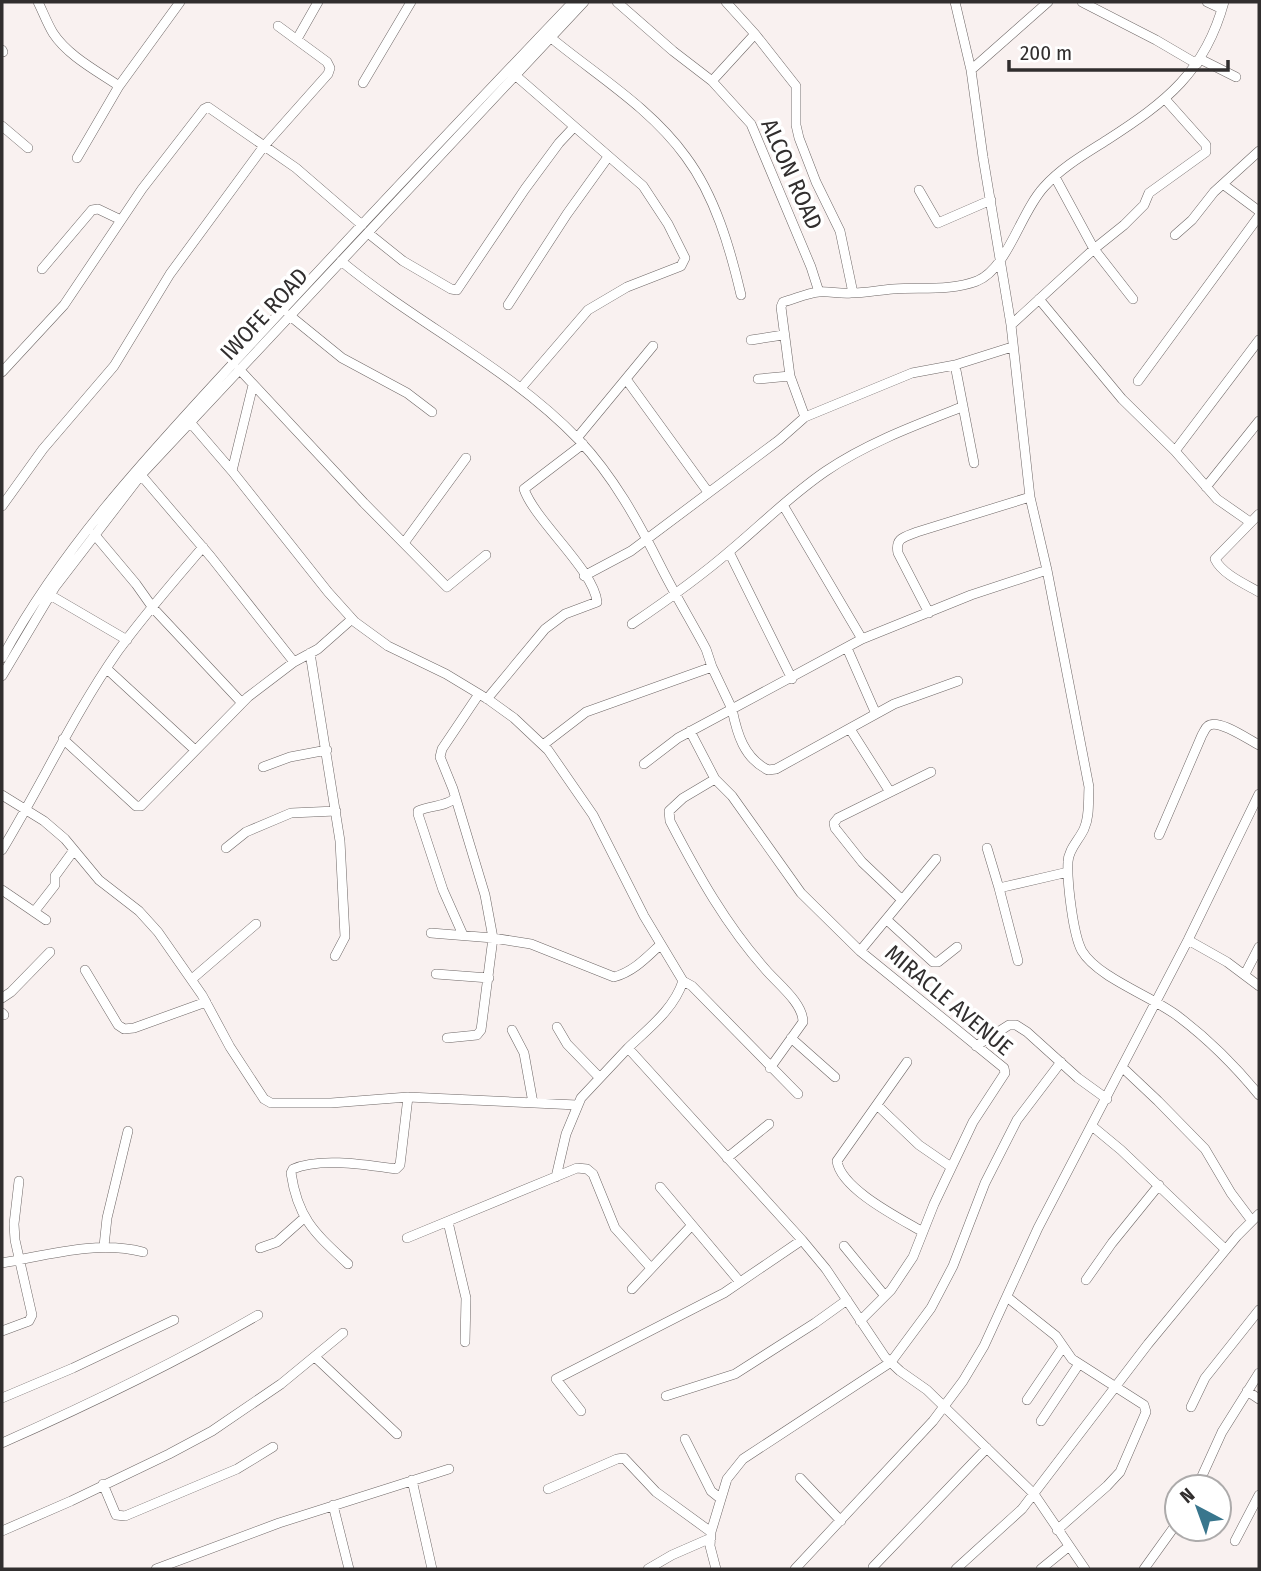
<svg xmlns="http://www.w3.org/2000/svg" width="1261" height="1571" viewBox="0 0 1261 1571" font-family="'Fira Sans Condensed',sans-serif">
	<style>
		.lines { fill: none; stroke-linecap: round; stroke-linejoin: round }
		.minor-casing { stroke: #6e6766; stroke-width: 10 }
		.minor { stroke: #fff; stroke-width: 9 }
		.labels { text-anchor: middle; stroke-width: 7; stroke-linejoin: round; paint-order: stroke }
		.street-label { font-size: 23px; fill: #312e2e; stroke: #fff }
	</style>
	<rect width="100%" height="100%" fill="#f9f1f0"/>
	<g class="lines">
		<g class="minor-casing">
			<path id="minor" d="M38 2C43 12 47 23 53 33 68 56 97 71 119 86
				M617 2 673 51 712 81 751 124 811 267 819 292
				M726 2 755 34 796 86V125L799 138 816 182 840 231 853 293
				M1082 2 1156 40 1197 64
				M1207 2 1222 9
				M550 37C596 75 651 108 686 157 715 196 730 248 741 295
				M297 39 318 2
				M2 50 3 52
				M1200 59 1236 77
				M971 70 1048 2
				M515 75 643 186 668 224 685 258 681 266 627 287 588 310 521 388
				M712 81 755 34
				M363 83 411 2
				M2 126 28 148
				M77 158 119 86 180 2
				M1055 177 1094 249 1133 299
				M1224 185 1259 211
				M919 190 938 223 991 200
				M368 233 403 261 451 289 457 290 525 189 559 143 574 127
				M1175 235 1192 220 1214 192 1259 151
				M341 261C417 324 510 368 579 440 613 476 638 521 660 565 674 593 691 621 706 649L712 667
				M42 269 92 210 98 209 121 220
				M1039 299 1122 399 1175 451 1217 499 1250 522
				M508 305 567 214 608 157
				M289 315 342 358 407 393 432 412
				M1011 325 1094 249 1124 225 1144 205 1149 193 1206 152V145L1165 99
				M751 340 783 335
				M955 365 974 463
				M239 369 364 503 447 587 486 555
				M2 372 64 305 142 189 204 109 208 107 296 168 362 225
				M626 379 708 492
				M758 379 790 376
				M1138 381 1259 216
				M805 417 790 376 781 307 783 302C795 299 807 293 819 292 829 291 840 294 851 293 865 293 879 290 893 289 921 287 951 291 977 281 1008 268 1020 213 1044 187 1062 167 1085 154 1107 140 1166 102 1205 72 1224 2
				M189 421 232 471 328 592 355 622 388 646 446 674 489 700 514 718 548 750 593 815 644 916 683 981C674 1009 649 1028 628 1048L802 1240 826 1269 885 1357 900 1371 927 1390 1034 1494 1085 1569
				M577 438 653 346
				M1175 451 1259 340
				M232 471 253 385
				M141 475 211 557 294 662
				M1206 487 1259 421
				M783 505 862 639
				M2 506 43 449 114 366 170 274 264 146 328 74 330 68 327 62 278 26
				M1259 514 1215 559C1222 574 1245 584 1259 592
				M94 534 136 584 153 608 242 703
				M404 543 466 458
				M729 552 792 679
				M1047 570 1089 787C1088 801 1090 816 1084 829 1079 840 1068 850 1068 862 1067 882 1073 935 1082 951 1098 978 1154 997 1179 1017 1208 1039 1236 1067 1259 1095
				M584 576 631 551 779 440 805 417 912 373 955 365 1012 347
				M50 595 127 640
				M929 613 898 553C895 538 904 537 917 532L1030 497
				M632 624C666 601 700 577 731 550 762 524 792 494 826 471 867 443 916 425 962 407
				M847 648 876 714
				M310 653 340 841 345 937 335 956
				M2 658C66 540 160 443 251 344 357 229 465 115 573 2
				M107 669 195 750
				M2 676 55 587 141 475 584 2
				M487 699 545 629 565 614 597 602C594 570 535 521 524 489L583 444
				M850 729 890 792
				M690 731 715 779 732 796 801 893 860 951 1004 1068 1005 1073 973 1122 934 1204 913 1257 891 1290 860 1321
				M63 739 136 806H141L248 697 294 662 318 649 352 619
				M543 745 586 712 712 667 732 709 862 639 971 595 1047 570 1030 497 1011 325 983 157 971 70 955 2
				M644 764 678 738 732 709C737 734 744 758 768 770L776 769 894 704 958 681
				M263 767 290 757 327 750
				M715 779 683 798 669 811 670 821C698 875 726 925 766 970 778 984 803 1003 803 1022L770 1068
				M2 795 44 821 65 839 99 880 139 911 158 932 202 995 230 1047 264 1099 271 1103H331L408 1097 577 1105
				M455 798C446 807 430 805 418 811V814L443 890 463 935
				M1159 835 1202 735C1204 732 1205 728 1208 726 1218 718 1249 740 1259 745
				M226 848 246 832 291 813 336 811
				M987 848 999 888
				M2 850C42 784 74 714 118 651 144 615 174 581 203 547
				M2 890 46 920
				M901 899 862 862 835 828 834 823 838 818 931 772
				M34 912 55 885V876L74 850
				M887 920 933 962H938L957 947
				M431 933 493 938 531 944 614 977C633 972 646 958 660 945
				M1188 940 1227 962 1259 986
				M860 951 936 859
				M1018 961 999 888 1068 872
				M85 970 118 1025 124 1029 134 1028 206 1002
				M436 974 489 978
				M1245 974 1259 947
				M192 979 256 924
				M683 981 692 986 798 1094
				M2 998 11 992 50 952
				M2 1013 4 1015
				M557 1027 567 1044 599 1077
				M512 1030 524 1053 533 1103
				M447 1038 477 1035 481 1030 493 938 485 895 453 789 440 757 442 749 479 694
				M791 1038 835 1077
				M976 1046 1009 1025H1016L1027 1032 1078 1078 1107 1099
				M907 1062 837 1161C841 1189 899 1218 923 1232
				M1123 1068 1158 1101 1205 1149 1231 1193 1252 1221
				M877 1105 919 1145 951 1167
				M1092 1126 1121 1150 1225 1249
				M727 1158 769 1124
				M556 1177 566 1134 581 1098 628 1048
				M660 1187 740 1282
				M448 1222 466 1298 465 1342
				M407 1238 577 1168 587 1169 593 1174 615 1228 651 1268
				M104 1246 107 1218 128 1131
				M844 1246 885 1296
				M260 1248 277 1242 304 1218
				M2 1263C48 1255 97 1240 143 1252
				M348 1264C316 1234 298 1220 291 1173L293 1169C320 1157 367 1165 396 1169L400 1165 408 1097
				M1086 1280 1112 1243 1159 1185
				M632 1289 692 1225
				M1007 1297 1056 1336 1072 1359 1144 1405 1146 1412 1120 1472 1107 1486 1057 1530
				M2 1331 29 1321 32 1315 15 1240 14 1224 19 1181
				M315 1357 397 1434
				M1247 1391 1259 1399
				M666 1396 735 1374 815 1323 847 1300
				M2 1398 73 1368 174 1320
				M1027 1400 1063 1347
				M1191 1407 1205 1378 1259 1310
				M581 1411 556 1379 724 1293 802 1240
				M1041 1421 1079 1364
				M685 1439 711 1491 721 1499
				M2 1443C90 1404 175 1363 258 1315
				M800 1478 841 1521
				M412 1480 432 1569
				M103 1484 116 1515 125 1516 237 1469 273 1447
				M1197 1487 1222 1432 1259 1373
				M548 1489 617 1459 624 1458 656 1492 711 1532
				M333 1505 349 1569
				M2 1531 71 1501 169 1454 212 1431 281 1384 343 1333
				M1235 1541 1259 1495
				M873 1567 987 1448
				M156 1569 279 1523 449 1469
				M648 1569 672 1555 711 1538
				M716 1569 710 1546 711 1532 727 1479 743 1459 891 1362 931 1308 953 1266 985 1183 1017 1120 1061 1062
				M795 1569 933 1421 963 1381 984 1346 1038 1228 1188 940 1259 794
				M956 1569 1022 1509 1148 1344 1237 1236 1259 1214
				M1041 1569 1068 1547
				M1144 1569 1177 1523"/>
		</g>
		<use href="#minor" class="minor"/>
	</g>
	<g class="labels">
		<g class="street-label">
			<text transform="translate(792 174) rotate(66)" y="8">ALCON ROAD</text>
			<text transform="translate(264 314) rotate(-47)" y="8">IWOFE ROAD</text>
			<text transform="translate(949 1000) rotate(40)" y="8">MIRACLE AVENUE</text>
		</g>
	</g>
	<rect width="1261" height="1571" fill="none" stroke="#312e2e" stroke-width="7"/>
	<g transform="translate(1198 1508) rotate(319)"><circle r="33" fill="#ffffff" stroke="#adabab" stroke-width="2"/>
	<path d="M0-5L12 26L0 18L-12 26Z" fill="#39768d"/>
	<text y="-10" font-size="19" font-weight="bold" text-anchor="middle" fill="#312e2e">N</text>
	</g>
	<path d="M1009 60v10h219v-10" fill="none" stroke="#312e2e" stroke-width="3.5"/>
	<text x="1020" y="60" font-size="21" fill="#312e2e" stroke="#ffffff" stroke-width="5" paint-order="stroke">200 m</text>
</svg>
